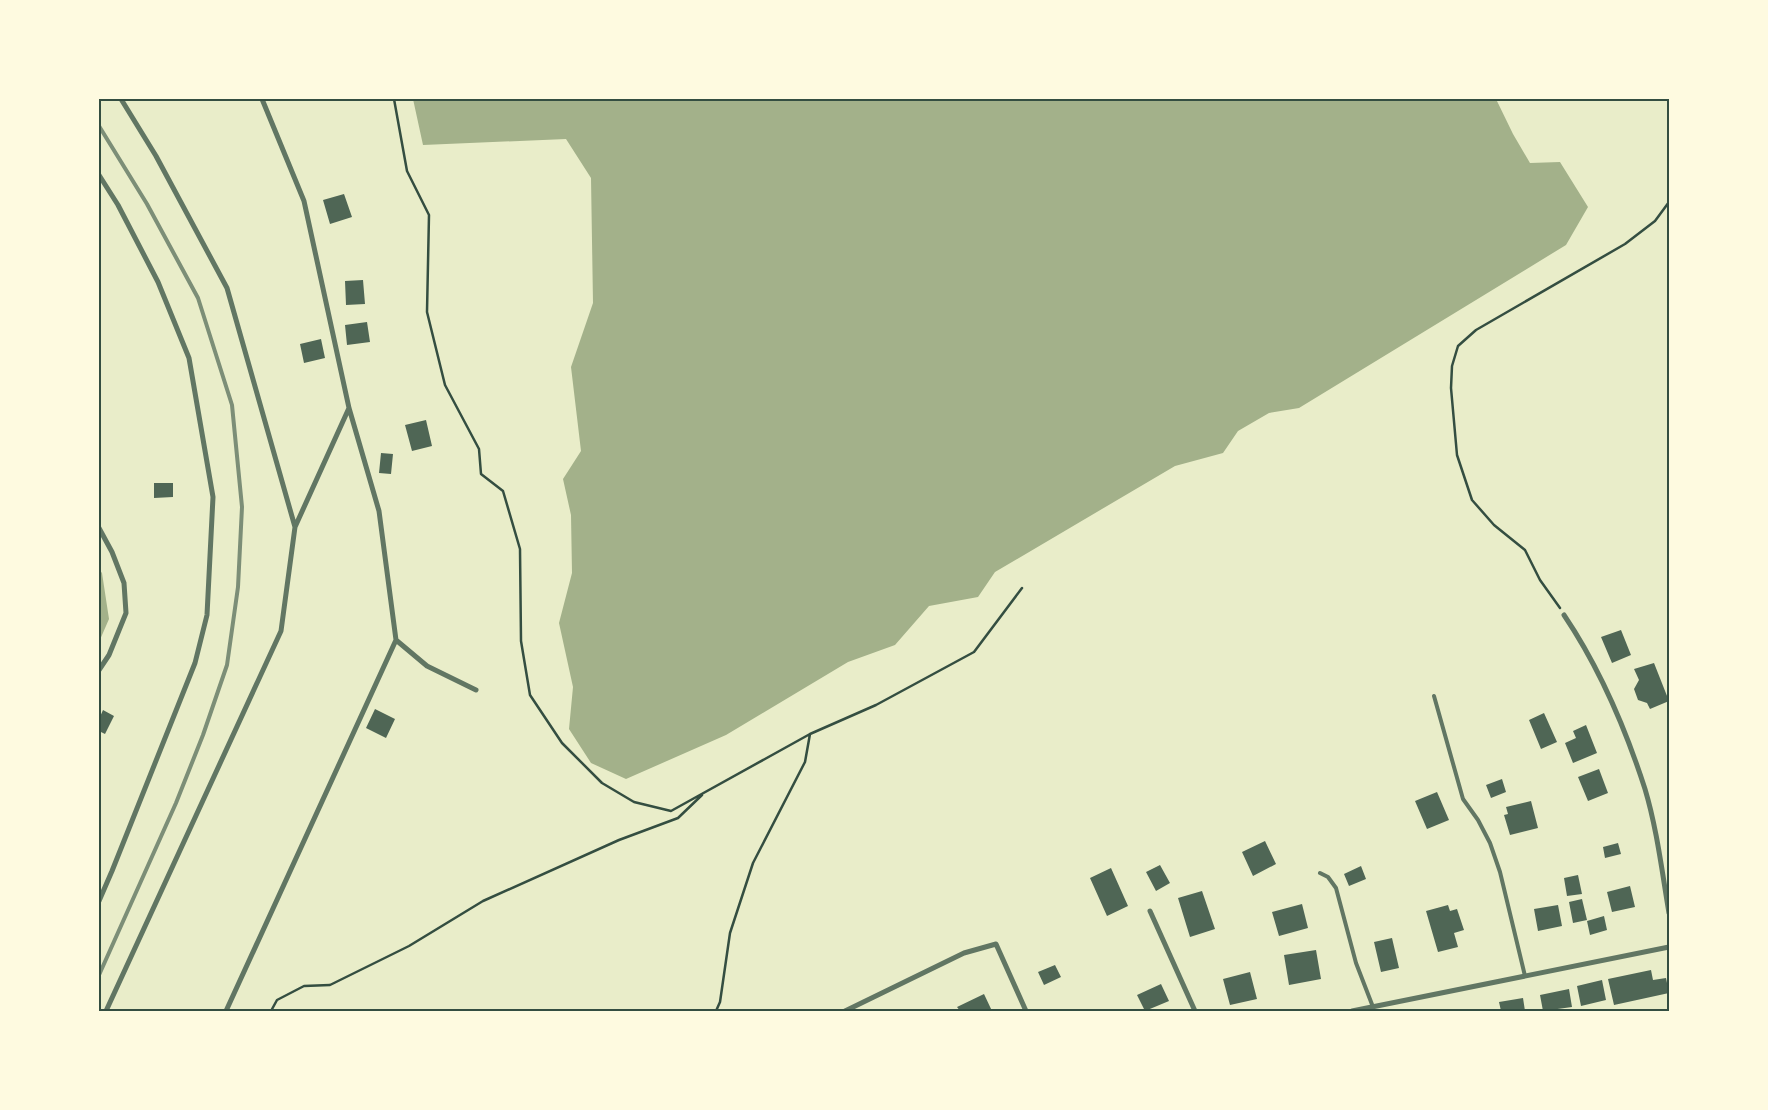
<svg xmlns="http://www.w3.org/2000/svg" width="1768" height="1110" viewBox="0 0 1768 1110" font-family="'Alegreya Sans',sans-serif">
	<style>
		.water { fill: #a3b18a }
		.building { fill: #4f6655 }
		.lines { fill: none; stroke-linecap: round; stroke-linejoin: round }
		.path { stroke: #344e41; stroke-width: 2.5 }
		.service { stroke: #617663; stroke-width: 4 }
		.minor { stroke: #617663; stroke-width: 5 }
		.rail { stroke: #7c8e77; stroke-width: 4 }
		.neatline { fill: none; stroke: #344e41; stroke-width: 2 }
	</style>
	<rect width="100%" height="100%" fill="#e9edc9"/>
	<path class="water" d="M413 99H1496L1513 134 1530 163 1560 162 1588 207 1566 245 1299 408 1269 413 1238 431 1223 453 1175 466 995 572 978 597 929 606 895 645 848 662 726 735 626 779 591 763 569 729 573 687 559 623 572 573 571 515 563 479 581 451 571 367 593 303 591 178 566 139 423 145Z
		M99 569 102 573 109 619 99 642Z"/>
	<path class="building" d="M344 194 352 217 330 224 323 200Z
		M363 280 365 304 346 305 345 281Z
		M367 322 370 342 347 345 345 325Z
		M321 339 325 358 304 363 300 344Z
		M426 420 432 446 412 451 405 425Z
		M381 453 393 454 391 474 379 473Z
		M154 483H173V497L154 498Z
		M1621 630 1631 655 1612 663 1601 637Z
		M1654 663 1669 701 1650 709 1647 703 1638 700 1634 689 1639 680 1634 669Z
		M375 709 395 719 386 738 366 728Z
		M103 710 114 716 105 734 99 731V719Z
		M1544 713 1557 742 1541 749 1529 720Z
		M1586 725 1597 753 1573 763 1565 743 1576 738 1573 731Z
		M1599 769 1608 793 1588 801 1578 777Z
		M1502 779 1506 792 1491 798 1486 785Z
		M1437 792 1449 820 1427 829 1415 801Z
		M1531 801 1538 828 1510 835 1504 815 1508 814 1506 807Z
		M1265 841 1276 864 1253 876 1242 852Z
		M1618 843 1621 854 1605 858 1603 847Z
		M1160 865 1170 883 1156 891 1146 872Z
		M1361 866 1366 879 1349 886 1344 874Z
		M1111 868 1128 906 1107 916 1090 878Z
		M1578 875 1582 894 1567 896 1564 878Z
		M1630 886 1635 907 1612 912 1607 892Z
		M1202 891 1215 929 1190 937 1178 898Z
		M1582 899 1587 920 1573 923 1569 902Z
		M1302 904 1308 928 1279 936 1272 912Z
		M1448 905 1450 911 1457 909 1464 930 1454 933 1458 947 1438 952 1426 911Z
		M1558 905 1562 926 1538 931 1534 909Z
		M1604 916 1607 930 1590 935 1587 921Z
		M1392 938 1399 968 1381 972 1374 942Z
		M1316 950 1321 979 1289 985 1284 955Z
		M1055 965 1061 977 1044 985 1038 972Z
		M1651 970 1653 980 1666 978 1669 993 1614 1005 1608 979Z
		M1250 972 1257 999 1230 1005 1223 979Z
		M1602 980 1606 1000 1581 1006 1577 986Z
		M1161 984 1169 1001 1145 1011 1137 995Z
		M1569 989 1572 1007 1543 1011 1540 995Z
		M984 994 992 1011H960L957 1007Z
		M1523 998 1525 1011H1501L1499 1002Z"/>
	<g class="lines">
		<path class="path" d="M394 99 407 171 429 215 427 312 445 385 479 449 481 474 503 491 520 549 521 641 530 695 562 743 602 783 634 802 671 811 810 734 876 705 974 652 1022 588
			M1560 608 1540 580 1525 550 1494 525 1472 500 1457 455 1451 388 1452 366 1458 346 1476 330 1625 244 1655 221 1669 202
			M271 1011 277 1000 304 986 330 985 409 946 483 901 619 840 678 818 702 795
			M716 1011 720 1002 730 933 753 863 805 762 810 734"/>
		<path class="service" d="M1434 696 1463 799 1478 820 1490 843 1500 872 1525 976
			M1320 873 1328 877 1336 888 1356 963 1373 1007"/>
		<path class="minor" d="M99 175 118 205 158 282 189 358 213 497 207 615 195 663 112 871 99 901
			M295 527 349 408
			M99 528 112 552 124 583 126 613 109 655 99 670
			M1564 615C1599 667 1626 730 1645 789 1657 829 1662 872 1669 913
			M396 640 427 666 476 690
			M1150 911 1195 1011
			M106 1011 281 631 295 527 227 288 156 156 121 99
			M226 1011 396 640 379 511 349 408 304 201 262 99
			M845 1011 964 953 996 944 1026 1011
			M1352 1011 1669 947"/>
		<path class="rail" d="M99 126 147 204 198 298 232 405 242 507 238 587 227 665 203 735 176 803 99 975"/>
	</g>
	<rect width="1768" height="1110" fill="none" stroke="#fefae0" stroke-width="200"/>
	<rect x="100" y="100" width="1568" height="910" class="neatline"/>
</svg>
